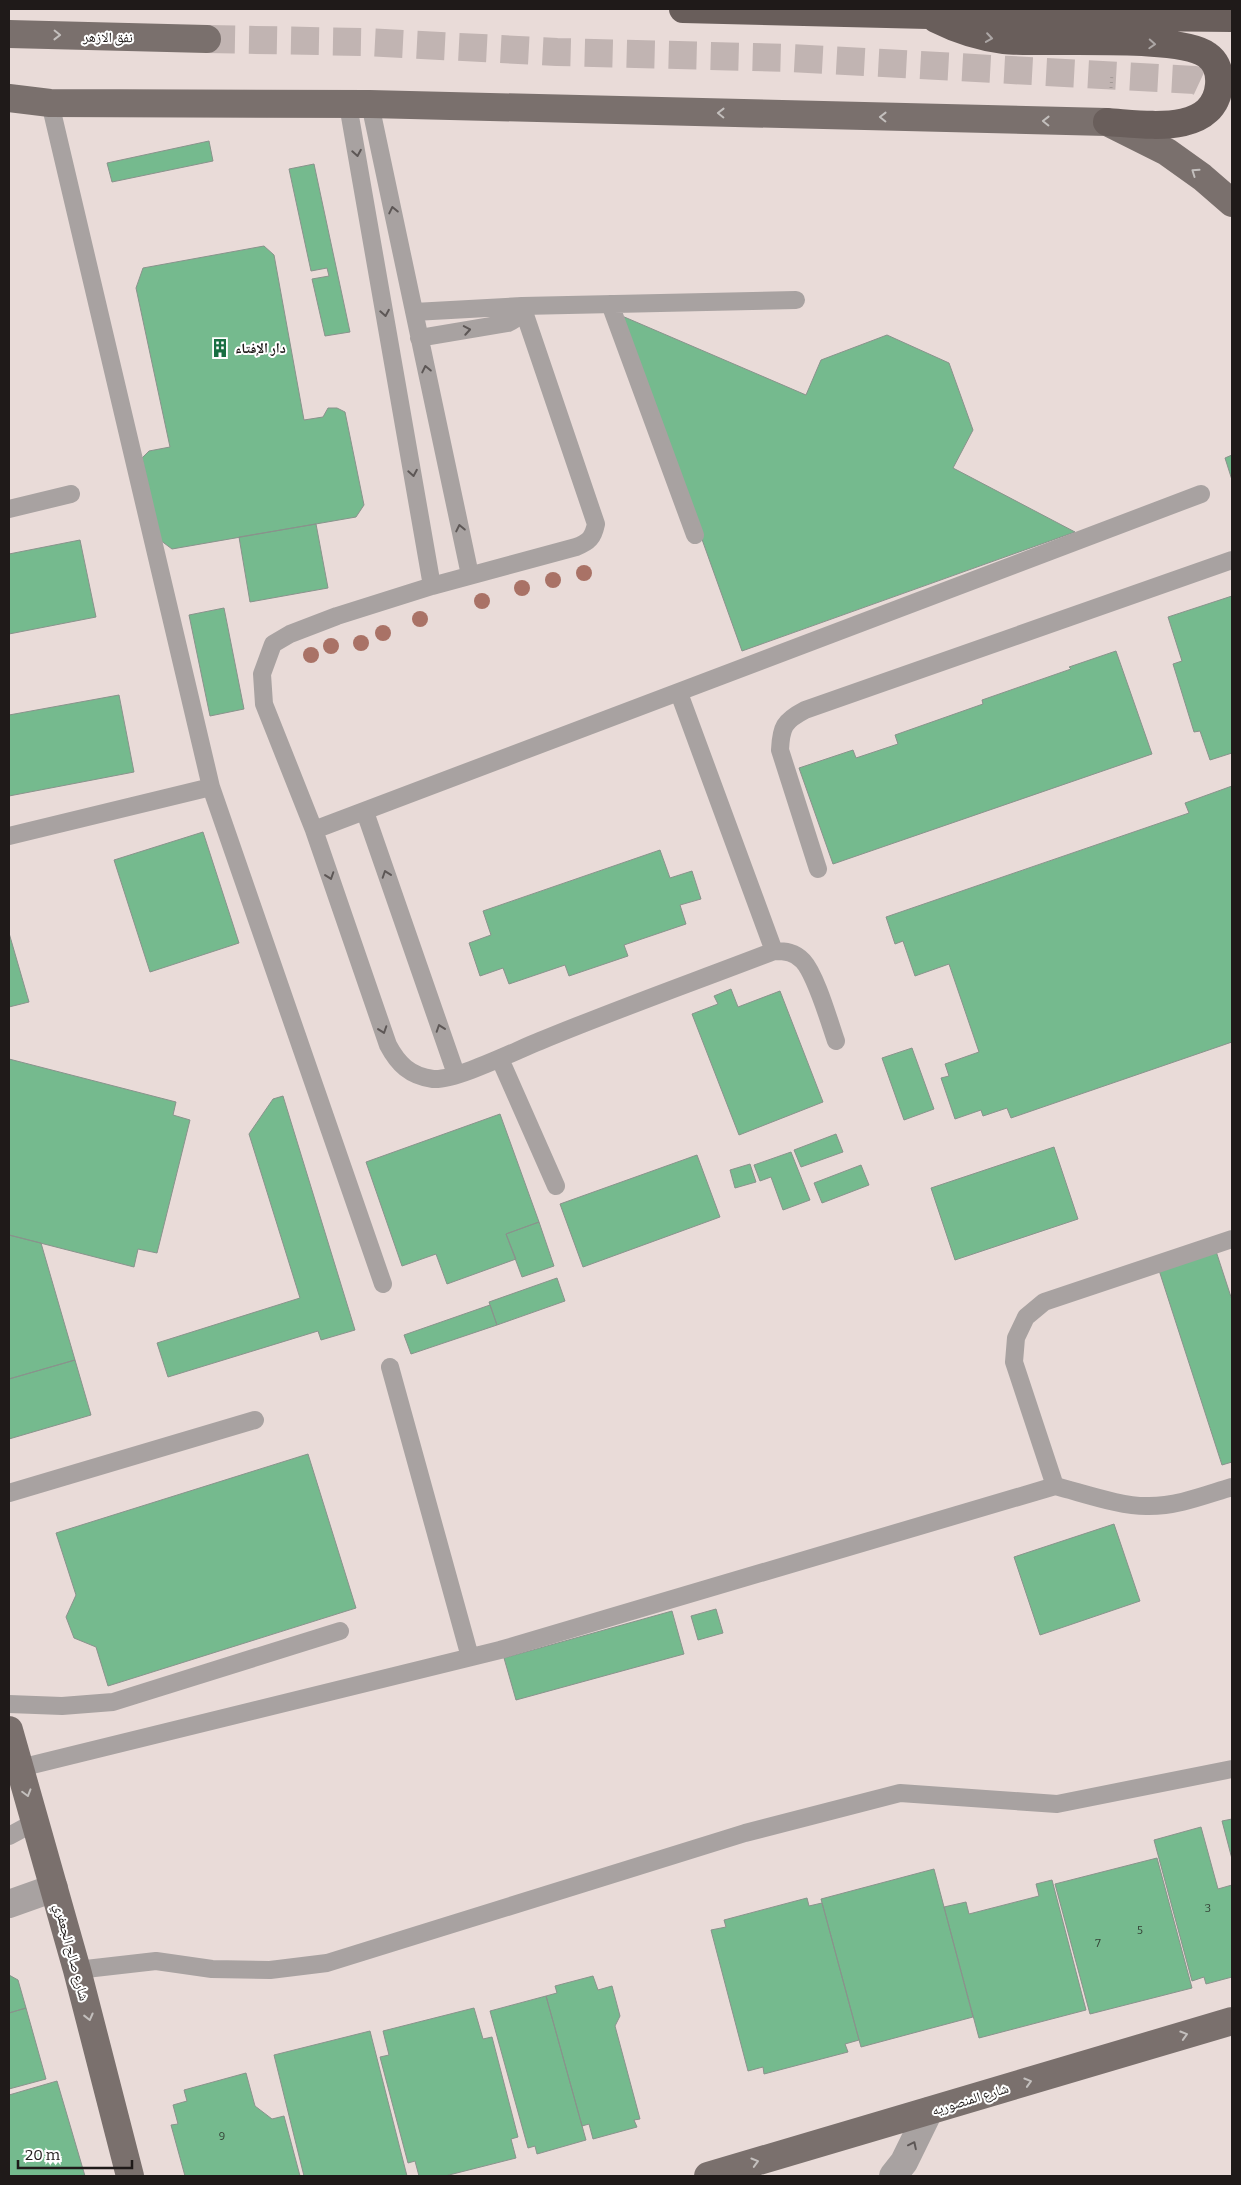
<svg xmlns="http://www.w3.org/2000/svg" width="1241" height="2185" viewBox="0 0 1241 2185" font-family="Bitter,'Noto Naskh Arabic',serif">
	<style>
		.building { fill: #75ba8e; stroke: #89938c }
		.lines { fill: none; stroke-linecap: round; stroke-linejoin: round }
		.primary-tunnel { stroke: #c1b4b2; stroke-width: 28; stroke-dasharray: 28 14; stroke-linecap: butt }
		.path { stroke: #a29895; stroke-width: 3; stroke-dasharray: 1 4; stroke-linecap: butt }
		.lane { stroke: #a8a2a1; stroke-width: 18 }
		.street { stroke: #a8a2a1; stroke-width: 28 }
		.primary { stroke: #7a706d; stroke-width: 28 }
		.highway { stroke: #695e5b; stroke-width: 28 }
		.tree { fill: #a97266 }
		.oneway { stroke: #c3bfbd }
		.oneway2 { stroke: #aca6a5 }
		.oneway3 { stroke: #5d5756 }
		.labels { text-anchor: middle; stroke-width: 4; stroke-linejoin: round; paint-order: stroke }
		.number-label { font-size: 11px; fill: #344236 }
		.street-label { font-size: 14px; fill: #1f1a19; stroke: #fff }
		.poi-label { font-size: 14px; font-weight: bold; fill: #1f1a19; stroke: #fff; text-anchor: start }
	</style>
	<rect width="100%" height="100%" fill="#e9dbd8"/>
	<path class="building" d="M209 141 213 161 112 182 107 163Z
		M314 164 350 332 325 336 312 279 329 276 327 268 311 271 289 169Z
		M264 246 274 255 304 420 323 417 328 408H337L345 412 364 505 356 517 172 549 160 540 142 458 149 451 170 447 136 288 143 268Z
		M622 316 806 395 821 360 887 335 949 363 973 430 953 468 1075 532 742 651Z
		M1232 455V480L1225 458Z
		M316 524 328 588 250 602 239 537Z
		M80 540 96 617 9 634V554Z
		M1232 596V753L1210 760 1200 731 1194 732 1173 664 1182 661 1168 617Z
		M224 608 244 709 210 716 189 615Z
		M1116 651 1152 754 833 864 799 768 853 750 856 758 898 744 895 735 983 704 982 700 1071 669 1069 667Z
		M119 695 134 772 9 796V715Z
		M1232 786V1042L1011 1118 1007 1108 983 1116 981 1110 955 1119 941 1078 949 1076 945 1064 979 1052 949 964 915 976 903 941 895 944 886 917 1189 813 1185 803Z
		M203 832 239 943 150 972 114 860Z
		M660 850 670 878 692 871 701 899 680 905 686 924 624 945 628 956 569 976 565 965 509 984 503 968 480 976 469 943 491 935 483 911Z
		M9 933 29 1002 9 1007Z
		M731 989 738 1007 780 991 823 1102 739 1135 692 1014 718 1004 714 996Z
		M912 1048 934 1109 904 1120 882 1058Z
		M9 1059 176 1102 173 1115 190 1120 157 1253 138 1249 134 1267 9 1235Z
		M283 1096 355 1330 321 1340 318 1331 168 1377 157 1343 300 1298 249 1134 273 1099Z
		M500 1114 539 1222 506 1234 516 1259 447 1284 436 1254 402 1266 366 1162Z
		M836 1134 843 1152 801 1167 794 1150Z
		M1054 1147 1078 1219 955 1260 931 1188Z
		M791 1152 810 1200 783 1210 771 1177 760 1181 754 1165Z
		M697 1155 720 1217 583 1267 560 1204Z
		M750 1164 756 1182 735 1188 730 1170Z
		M861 1165 869 1185 822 1203 814 1183Z
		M539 1222 554 1266 522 1277 506 1234Z
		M9 1235 41 1243 75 1360 9 1379Z
		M1214 1245 1232 1300V1462L1222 1465 1157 1264Z
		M557 1278 565 1301 497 1325 489 1302Z
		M490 1305 497 1325 411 1354 404 1335Z
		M75 1360 91 1415 9 1439V1379Z
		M308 1454 356 1608 108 1686 96 1647 74 1638 66 1617 76 1595 56 1533Z
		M1114 1524 1140 1601 1040 1635 1014 1557Z
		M716 1609 723 1633 698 1640 691 1616Z
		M672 1611 684 1654 516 1700 504 1658Z
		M1232 1819V1859L1222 1821Z
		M1201 1827 1218 1889 1232 1885V1977L1206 1984 1204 1977 1192 1981 1154 1840Z
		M1157 1858 1192 1988 1090 2014 1055 1884Z
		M934 1869 973 2017 861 2047 821 1899Z
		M1052 1880 1086 2010 979 2038 944 1907 966 1902 969 1914 1039 1896 1036 1884Z
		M807 1898 809 1906 822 1903 859 2040 845 2044 848 2052 764 2074 763 2067 748 2071 711 1930 726 1927 724 1920Z
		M9 1975 18 1980 26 2008 9 2013Z
		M593 1976 598 1990 612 1986 620 2016 615 2026 640 2119 634 2120 637 2127 593 2139 589 2124 582 2126 546 1996 557 1993 555 1986Z
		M546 1996 586 2140 537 2154 535 2146 528 2148 490 2011Z
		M26 2008 46 2079 9 2089V2013Z
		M474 2008 483 2039 492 2037 518 2137 511 2139 516 2158 445 2176H419L415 2161 408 2163 380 2057 389 2055 383 2031Z
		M370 2031 407 2176H304L274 2055Z
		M246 2073 255 2106 272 2119 284 2116 300 2176H185L171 2125 178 2124 173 2105 187 2101 184 2090Z
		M57 2081 85 2176H9V2095Z"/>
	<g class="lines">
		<path class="primary-tunnel" d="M207 39 365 42 557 52 791 58 1195 80 1232 97"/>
		<path class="path" d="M1111 88 1112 74"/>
		<path class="lane" d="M50 103 211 787 383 1284
			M370 104 470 575
			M348 105 432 586
			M610 304 695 535
			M522 306 596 524C593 538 589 542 576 547L432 586 337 616 290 634 273 644 262 674 264 704 314 830 388 1045C398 1064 410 1076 433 1079 455 1081 517 1050 540 1041 617 1009 696 981 774 951 785 951 795 952 803 961 816 975 829 1021 836 1041
			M414 312 522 306 796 300
			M419 338 508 323C517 319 520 315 522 306
			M9 509 71 494
			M679 693 774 951
			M365 812 456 1074
			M314 830 1201 494
			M9 836 211 787
			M818 869 780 750C781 727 784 721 805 710L1232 560
			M500 1059 556 1186
			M390 1367 470 1657
			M1055 1486 1014 1362 1016 1338 1026 1317 1044 1302 1232 1239
			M9 1493 255 1420
			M9 1704 62 1706 113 1702 340 1631
			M20 1768 500 1650 1055 1486C1083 1493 1122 1507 1149 1506 1178 1506 1205 1495 1232 1487
			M9 1836 35 1822
			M77 1970 156 1961 212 1969 270 1970 327 1963 745 1833 900 1793 1057 1804 1232 1769"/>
		<path class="street" d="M9 1904 54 1888
			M893 2176 904 2162 929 2111"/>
		<path class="primary" d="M9 34 207 39
			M9 98 50 103 370 104 1107 122 1167 152 1202 177 1232 203
			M9 1730 77 1970 130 2176
			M708 2176 1232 2021"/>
		<path class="highway" d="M683 9 928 15 1232 18
			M936 19C958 30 979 37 1004 40 1045 44 1180 34 1207 55 1217 62 1220 73 1219 85 1214 137 1144 124 1107 122"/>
	</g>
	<g class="tree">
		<circle cx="584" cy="573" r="8"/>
		<circle cx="553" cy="580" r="8"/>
		<circle cx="522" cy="588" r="8"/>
		<circle cx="482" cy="601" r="8"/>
		<circle cx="420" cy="619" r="8"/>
		<circle cx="383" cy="633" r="8"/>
		<circle cx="361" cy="643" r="8"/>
		<circle cx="331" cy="646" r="8"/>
		<circle cx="311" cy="655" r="8"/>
	</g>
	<defs><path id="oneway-chevron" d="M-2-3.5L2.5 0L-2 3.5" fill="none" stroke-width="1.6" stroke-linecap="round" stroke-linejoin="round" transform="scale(1.25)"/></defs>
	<g class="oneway">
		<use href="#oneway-chevron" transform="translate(57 35) rotate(1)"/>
		<use href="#oneway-chevron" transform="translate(721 113) rotate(-179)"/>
		<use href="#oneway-chevron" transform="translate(883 117) rotate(-179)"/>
		<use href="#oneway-chevron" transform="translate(1046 121) rotate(-179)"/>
		<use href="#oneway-chevron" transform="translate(1195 172) rotate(-145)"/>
		<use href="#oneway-chevron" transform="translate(27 1793) rotate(74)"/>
		<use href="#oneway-chevron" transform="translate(89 2017) rotate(76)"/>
		<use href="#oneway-chevron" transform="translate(1184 2035) rotate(-17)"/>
		<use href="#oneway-chevron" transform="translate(1028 2082) rotate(-17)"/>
		<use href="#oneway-chevron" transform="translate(755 2162) rotate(-16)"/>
	</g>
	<g class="oneway2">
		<use href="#oneway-chevron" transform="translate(989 38) rotate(8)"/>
		<use href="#oneway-chevron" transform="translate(1152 44) rotate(3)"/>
	</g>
	<g class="oneway3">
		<use href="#oneway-chevron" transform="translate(357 153) rotate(80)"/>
		<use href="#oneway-chevron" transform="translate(393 210) rotate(-102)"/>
		<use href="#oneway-chevron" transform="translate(385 313) rotate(80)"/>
		<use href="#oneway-chevron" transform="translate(467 330) rotate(-10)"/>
		<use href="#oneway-chevron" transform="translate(426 369) rotate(-102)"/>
		<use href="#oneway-chevron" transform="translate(413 473) rotate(80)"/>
		<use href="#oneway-chevron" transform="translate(460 528) rotate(-102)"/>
		<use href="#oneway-chevron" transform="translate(386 874) rotate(-109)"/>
		<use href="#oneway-chevron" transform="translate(330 876) rotate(71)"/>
		<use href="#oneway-chevron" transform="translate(440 1028) rotate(-109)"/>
		<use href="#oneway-chevron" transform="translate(383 1030) rotate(71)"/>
		<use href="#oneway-chevron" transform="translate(913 2145) rotate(-64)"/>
	</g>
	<defs>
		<g id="building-bare" transform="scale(1.5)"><path d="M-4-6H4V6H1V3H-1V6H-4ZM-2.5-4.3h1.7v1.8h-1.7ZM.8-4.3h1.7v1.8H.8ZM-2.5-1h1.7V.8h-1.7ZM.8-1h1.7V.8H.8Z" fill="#186f42" stroke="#fff" stroke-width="2.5" paint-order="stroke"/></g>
	</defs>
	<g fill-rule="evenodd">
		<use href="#building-bare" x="220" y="348"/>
	</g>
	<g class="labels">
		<g class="number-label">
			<text x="1208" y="1912">3</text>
			<text x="1140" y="1934">5</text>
			<text x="1098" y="1947">7</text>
			<text x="222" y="2140">9</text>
		</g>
		<g class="street-label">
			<text transform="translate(108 37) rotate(1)" y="5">نفق الازهر</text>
			<text transform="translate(72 1952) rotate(75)" y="5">شارع صالح الجعفري</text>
			<text transform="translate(970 2099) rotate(-17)" y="5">شارع المنصوريه</text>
		</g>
		<g class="poi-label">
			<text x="235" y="353">دار الإفتاء</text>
		</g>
	</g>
	<rect width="1241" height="2185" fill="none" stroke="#1f1a19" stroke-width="20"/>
	<path d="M18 2160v8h114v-8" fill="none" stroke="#1f1a19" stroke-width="2.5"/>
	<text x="25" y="2160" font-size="15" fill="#1f1a19" stroke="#ffffff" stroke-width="4" paint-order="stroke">20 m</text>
</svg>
